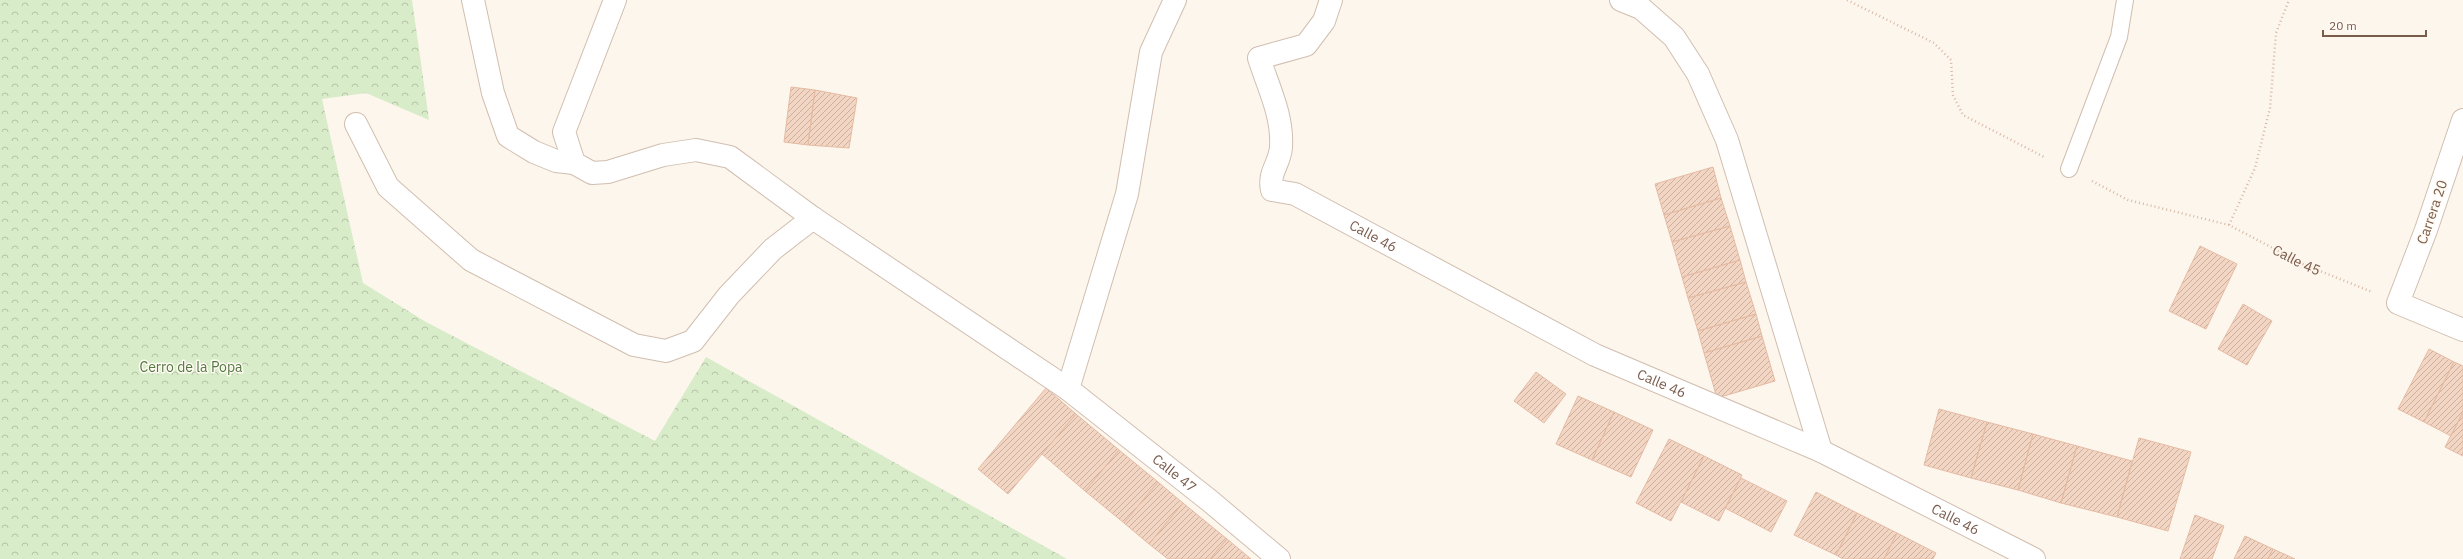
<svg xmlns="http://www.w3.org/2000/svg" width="2463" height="559" viewBox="0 0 2463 559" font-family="'IBM Plex Sans',sans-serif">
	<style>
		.forest { fill: url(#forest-crowns) }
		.building { fill: url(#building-hatch); stroke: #e6bba3 }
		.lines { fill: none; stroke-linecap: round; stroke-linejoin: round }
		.service-casing { stroke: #d1beb0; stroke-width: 18 }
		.minor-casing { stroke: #d1beb0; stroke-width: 24 }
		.path { stroke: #d9b8a5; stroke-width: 2.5; stroke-dasharray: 1 3; stroke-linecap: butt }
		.service { stroke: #fff; stroke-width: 16 }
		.minor { stroke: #fff; stroke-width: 22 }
		.labels { text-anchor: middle; stroke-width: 3; stroke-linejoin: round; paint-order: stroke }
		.street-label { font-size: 14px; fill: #7a5c4d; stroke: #fffaf3 }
		.park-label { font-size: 14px; fill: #537a41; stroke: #fffaf3 }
	</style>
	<defs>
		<pattern id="forest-crowns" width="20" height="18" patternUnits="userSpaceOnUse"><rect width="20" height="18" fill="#d8ecc9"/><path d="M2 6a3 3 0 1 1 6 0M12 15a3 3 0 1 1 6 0" fill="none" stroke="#b4c2a5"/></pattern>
		<pattern id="building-hatch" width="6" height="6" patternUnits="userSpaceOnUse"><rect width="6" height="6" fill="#f3d5c3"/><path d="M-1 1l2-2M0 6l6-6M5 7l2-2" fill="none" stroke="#cab0a1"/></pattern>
	</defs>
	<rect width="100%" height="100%" fill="#fdf6ec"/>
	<path class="forest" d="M0 0H412L429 120 366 93 322 99 363 283 426 322 655 441 706 357 1067 559H0Z"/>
	<path class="building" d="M791 87 815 90 808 145 784 142Z
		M815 90 857 98 849 148 808 145Z
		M1713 167 1721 198 1664 215 1655 184Z
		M1721 198 1730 226 1672 242 1664 215Z
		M1730 226 1740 260 1682 277 1672 242Z
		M2200 246 2237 264 2206 329 2169 311Z
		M1740 260 1746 282 1688 298 1682 277Z
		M1746 282 1756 314 1698 331 1688 298Z
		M2243 304 2272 321 2247 365 2218 349Z
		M1756 314 1762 336 1704 353 1698 331Z
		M1762 336 1775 381 1717 398 1704 353Z
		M2429 349 2454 362 2424 422 2398 409Z
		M2454 362 2463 366V412L2451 436 2424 422Z
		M1536 372 1566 394 1544 423 1514 401Z
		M1046 388 1076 414 1008 494 978 469Z
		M1578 396 1614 412 1592 460 1556 444Z
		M1939 409 1987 422 1971 478 1924 465Z
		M1614 412 1653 430 1631 477 1592 460Z
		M2463 412V456L2445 447Z
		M1076 414 1119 450 1085 491 1042 454Z
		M1987 422 2033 434 2018 490 1971 478Z
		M2033 434 2077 446 2061 503 2018 490Z
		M2139 438 2191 452 2168 531 2117 517Z
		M1669 439 1704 456 1671 521 1636 503Z
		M2077 446 2132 461 2117 517 2061 503Z
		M1119 450 1158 482 1124 523 1085 491Z
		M1704 456 1742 475 1719 521 1681 502Z
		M1741 478 1787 501 1771 532 1725 508Z
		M1158 482 1183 503 1149 544 1124 523Z
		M1816 492 1857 513 1836 555 1794 535Z
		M1183 503 1227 539 1210 559H1168L1149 544Z
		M1857 513 1897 533 1884 559H1843L1836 555Z
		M2195 515 2224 526 2212 559H2180Z
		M1897 533 1936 553 1933 559H1884Z
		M2245 536 2273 549 2268 559H2234Z
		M1227 539 1251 559H1210Z
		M2273 549 2295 559H2268Z"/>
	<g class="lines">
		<g class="service-casing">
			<path id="service" d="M2069 169 2119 37 2125 0"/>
		</g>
		<g class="minor-casing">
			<g id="minor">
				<path d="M473 0 493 93 508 136 534 152 556 161 574 163"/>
				<path id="s2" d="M615 0 564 132 574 163 592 173 608 172 663 155 696 150 730 157 813 218 1068 389 1210 501 1279 559"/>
				<path id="s3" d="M1331 0 1324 21 1306 45 1259 58C1268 87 1283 115 1281 147 1280 164 1268 172 1272 190L1295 194 1595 355 1821 451 2034 559"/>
				<path d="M1621 0 1641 8 1674 37 1698 74 1727 140 1821 451"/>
				<path d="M2463 120 2426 230 2398 303 2463 330"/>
				<path d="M356 124 388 187 471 260 634 345 666 351 693 341 729 295 773 249 813 218"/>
				<path d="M1068 389 1127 194 1151 52 1175 0"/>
			</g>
		</g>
		<g class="path">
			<path d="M1847 0 1934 43 1951 60 1953 95 1963 115 2046 158"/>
			<path id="s1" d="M2092 181 2128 200 2229 225 2303 264 2372 292"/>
			<path d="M2229 225 2255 168 2270 108 2276 33 2289 0"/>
		</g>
		<use href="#service" class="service"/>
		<use href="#minor" class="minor"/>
	</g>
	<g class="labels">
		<g class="street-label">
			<text transform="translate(2432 212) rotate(-71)" y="5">Carrera 20</text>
			<text dy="5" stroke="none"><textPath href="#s3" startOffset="350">Calle 46</textPath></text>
			<text dy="5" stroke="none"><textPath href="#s1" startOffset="221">Calle 45</textPath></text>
			<text dy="5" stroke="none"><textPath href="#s3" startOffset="674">Calle 46</textPath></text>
			<text dy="5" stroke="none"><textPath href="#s2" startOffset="882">Calle 47</textPath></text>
			<text dy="5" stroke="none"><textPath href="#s3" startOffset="998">Calle 46</textPath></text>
		</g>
		<g class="park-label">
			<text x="191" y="372">Cerro de la Popa</text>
		</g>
	</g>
	<path d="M2323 30v6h103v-6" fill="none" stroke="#7a5c4d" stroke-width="2"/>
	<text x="2329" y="30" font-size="12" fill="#7a5c4d" stroke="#fffaf3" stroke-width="3" paint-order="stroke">20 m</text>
</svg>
